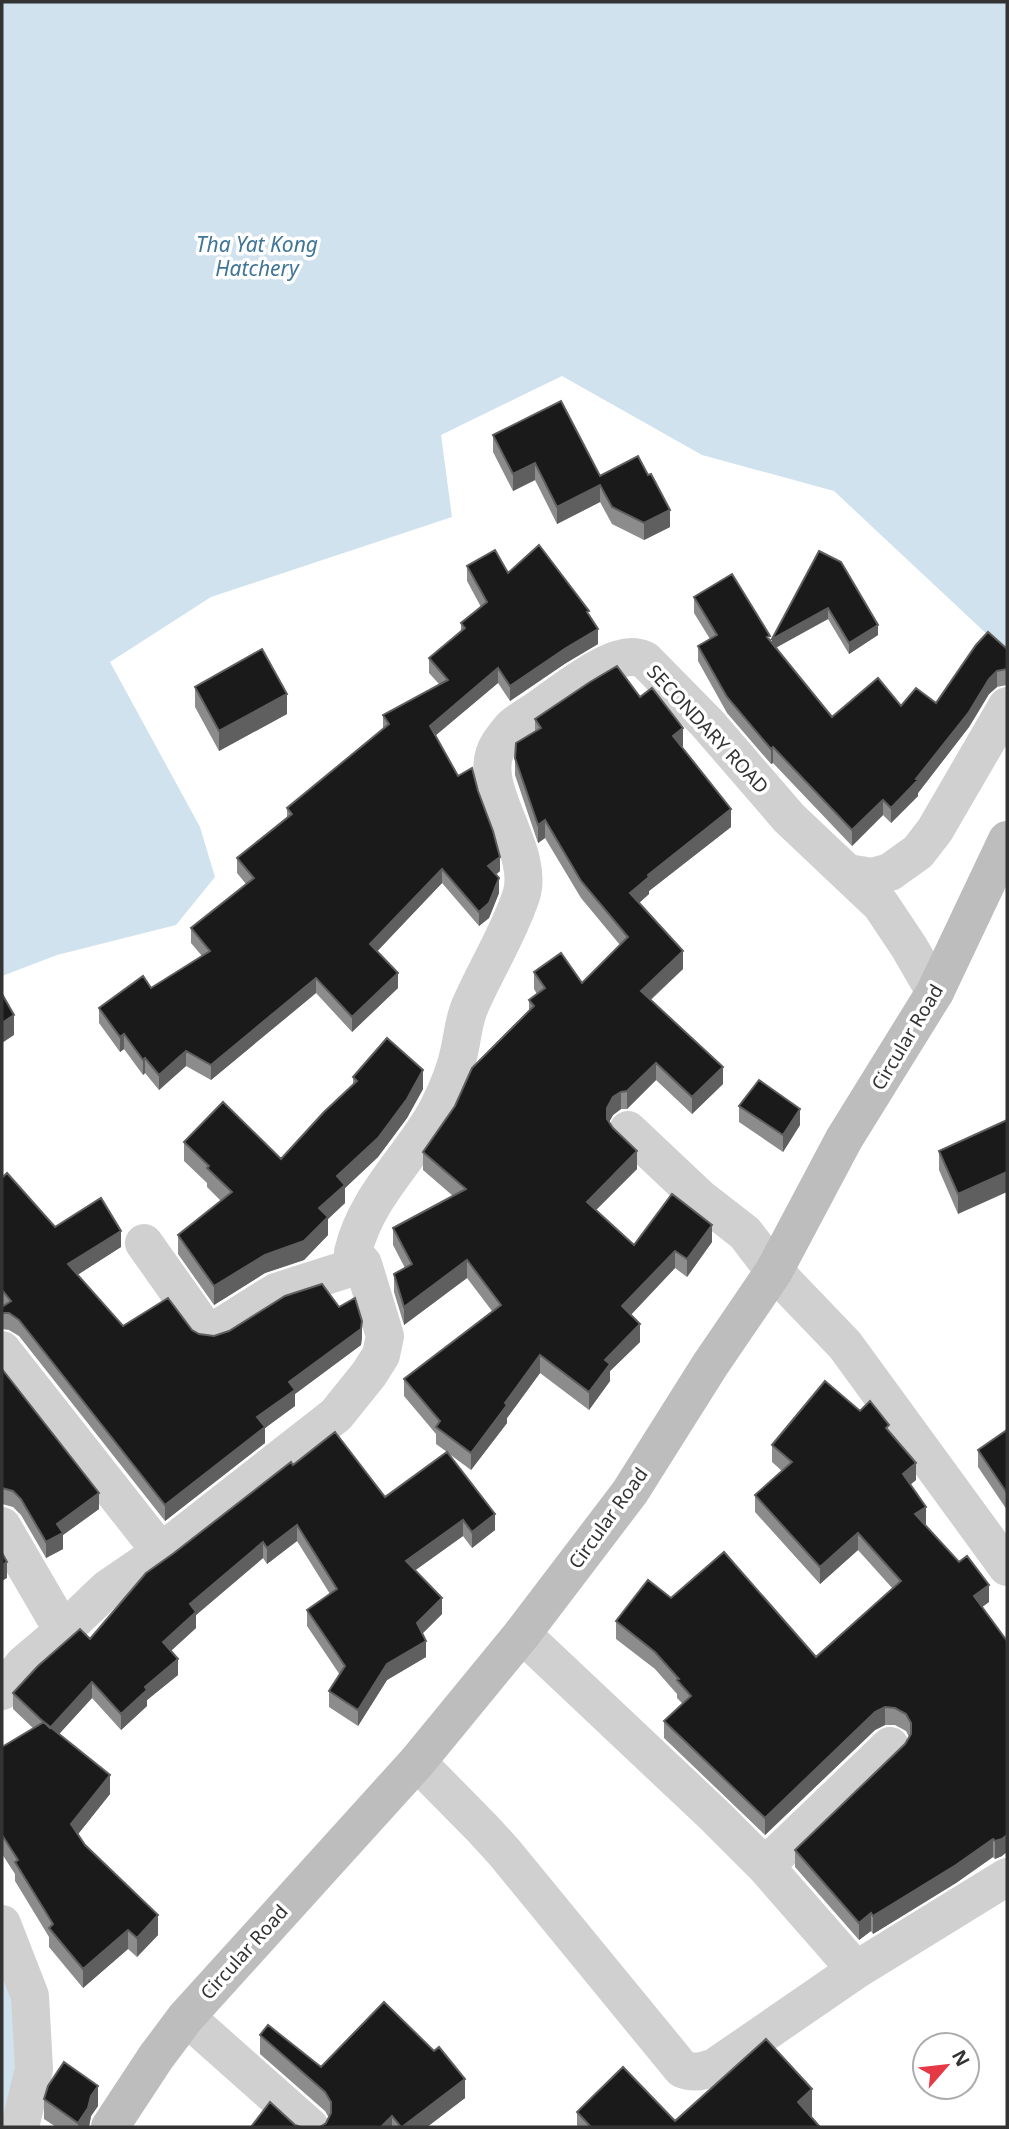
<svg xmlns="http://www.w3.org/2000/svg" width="1009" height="2129" viewBox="0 0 1009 2129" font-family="'Noto Sans',sans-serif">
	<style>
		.water { fill: #cfe2ee }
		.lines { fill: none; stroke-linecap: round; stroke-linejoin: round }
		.street { stroke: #d0d0d0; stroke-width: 38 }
		.secondary { stroke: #bdbdbd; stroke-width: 38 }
		.wall { fill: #8c8c8c }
		.shaded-wall { fill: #5f5f5f }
		.building { fill: #1a1a1a; stroke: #5f5f5f; stroke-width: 2 }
		.labels { text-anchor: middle; stroke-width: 7; stroke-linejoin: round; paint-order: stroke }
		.street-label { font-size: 19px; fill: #333; stroke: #fff }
		.water-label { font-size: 21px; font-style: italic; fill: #3f7597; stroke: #fff }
	</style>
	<rect width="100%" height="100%" fill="#fff"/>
	<path class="water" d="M2 2H1007V653L834 491 702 455 562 376 441 435 452 517 211 597 110 662 200 827 215 877 176 925 57 955 2 976Z
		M2 1963 26 2009 7 2110 2 2127Z"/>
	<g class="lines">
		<path class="street" d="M848 873 872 877 890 872 918 852 935 830 1007 706
			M628 1130 700 1198 745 1233 774 1271 845 1345 1007 1567
			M144 1243 204 1328 209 1331 217 1329 276 1292 363 1264
			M2 1350 161 1552
			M2 1526 63 1631
			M522 1634 716 1817 765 1866 856 1970
			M2 1691 24 1664 63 1631 107 1589 161 1552 336 1415 369 1374 381 1355 385 1336 363 1264 353 1252C366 1197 409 1160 436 1112 446 1093 456 1069 460 1048 463 1033 464 1020 470 1006 486 969 508 935 521 896 537 849 472 785 499 744 503 738 508 732 512 727 520 720 530 715 538 709 558 695 597 665 620 659 629 656 636 656 645 660L707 723 789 818 881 905 909 947 935 992
			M417 1762 483 1829 504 1852 682 2069C694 2074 703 2071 715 2067L856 1970 1007 1877
			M765 1866 890 1746
			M2 1924 30 1996 34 2069 20 2127
			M186 2017 310 2127"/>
		<path class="secondary" d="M110 2127 156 2057 186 2017 417 1762 522 1634 630 1492 710 1365 774 1271 844 1139 935 992 1007 840"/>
	</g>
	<path class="wall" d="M493 435 600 476 670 527 644 540 612 524 600 502 557 524 535 480 513 491 493 452Z
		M819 551 878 635 849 654 828 619 776 647 832 717 901 706 936 703 1007 649V685L997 687 989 694 969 727 918 793V796L891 823 883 815 852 846 773 763 771 764 727 713 698 661V646L710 639 694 613V597L770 639 772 642Z
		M467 566 508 573 589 614 598 644 566 663 510 701 498 683 435 736 500 871 496 875 499 893 489 918 479 926 442 883 377 951 398 988 352 1032 316 993 211 1080 186 1066 159 1090 145 1073 143 1075 124 1049 120 1052 99 1023V1008L151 988 202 956 191 943V928L246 884 237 873V858L287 817V808L383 729V715L439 684 429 673V658L461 631V623L481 607 467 581Z
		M195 687 287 714 219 751 195 707Z
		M640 697 683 746 682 747 731 827 649 891V894L639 903 683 969 651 1000 723 1084 692 1114 656 1080 627 1109H621L613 1115 609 1122 637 1169 596 1210 634 1245 712 1242 687 1277 675 1268 631 1315 640 1342 610 1371V1381L589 1410 540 1373 507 1418V1423L471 1470 448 1453 495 1530 472 1548 463 1536 415 1570 442 1614 422 1634 426 1657 387 1680 358 1726 329 1707V1691L340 1675 307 1626V1610L330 1594 297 1541 267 1564 263 1558 196 1615V1628L171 1651 178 1675 147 1700V1706L121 1730 92 1698 59 1734 110 1794 78 1834 85 1845 158 1935 137 1957 128 1949 83 1988 49 1947V1937L15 1881V1874L2 1854V1747L33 1728 13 1709V1693L90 1639 174 1553 293 1465 385 1497 447 1452 436 1444V1434L404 1396V1379L492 1311 467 1278 404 1325 394 1292V1274L405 1268 393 1245V1228L453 1196 423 1170V1152L529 1011V1000L537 994 534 989V972L582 983 620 945 581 898 545 838 538 843 515 775V758L535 732V719Z
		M353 1077 423 1089 407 1118 378 1157 345 1188V1203L328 1219V1235L304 1260 265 1273 214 1305 178 1254V1235L221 1201 207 1187V1183L184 1161V1142L281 1159 353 1085Z
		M739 1106 800 1125 783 1152 739 1122Z
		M1007 1120 958 1214 939 1170V1151Z
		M2 1178 55 1227 121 1247 77 1275 123 1326 192 1330 199 1334 214 1336 362 1337 361 1345 295 1394V1406L265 1428V1443L165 1521 19 1336 9 1330 2 1329Z
		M2 1369 99 1509 63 1535V1549L46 1558 21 1515 13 1507 2 1504Z
		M860 1411 889 1432 916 1480 910 1484 926 1524 925 1525 989 1602 982 1607 1002 1856 995 1859 993 1857 956 1883 873 1934 871 1931 859 1940 795 1867V1850L905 1744 909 1737 906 1731 895 1725H885L875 1730 765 1835 664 1738V1721L683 1704 677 1698V1694L655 1669 616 1639V1621L671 1598 816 1657 893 1589 858 1550 820 1584 755 1512V1495L782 1471 772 1462V1445Z
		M1007 1430V1510L978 1467V1450Z
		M260 2035 321 2067 465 2098 427 2127H320L326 2123 329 2118 325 2111 260 2054Z
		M44 2099 98 2106 91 2116 89 2127H56L44 2119Z
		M577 2112 675 2121 812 2116 811 2117 820 2127H577Z"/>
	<path class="shaded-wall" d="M535 463V480L513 491V474Z
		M600 485V502L557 524V507Z
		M670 510V527L644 540V523Z
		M828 608V619L772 650V639Z
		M878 625V635L849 654V643Z
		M598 629V644L566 663 510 701V686L566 648Z
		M498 668V683L430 740V726Z
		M997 671V687L989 694 969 727 918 793V796L891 823V808L916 779 989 679Z
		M287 694V714L219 751V731Z
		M683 728V746L673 754V736Z
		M773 747V763L771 764V749Z
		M883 800V815L852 846V830Z
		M731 809V827L649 891V894L630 911V893L648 875Z
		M545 820V838L538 843V825Z
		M500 857V871L488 880V866Z
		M442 869V883L370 959V944Z
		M499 878V893L489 918 479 926V912Z
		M683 951V969L641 1008V991Z
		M398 973V988L352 1032V1017Z
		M316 978V993L211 1080V1065Z
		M14 1015V1035L2 1043V1023Z
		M124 1034V1049L120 1052V1037Z
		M186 1051V1066L159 1090V1075Z
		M145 1058V1073L143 1075V1060Z
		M656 1063V1080L627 1109V1091Z
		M723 1067V1084L692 1114V1097Z
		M423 1070V1089L407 1118 378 1157 345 1188V1203L328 1219V1235L304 1260 265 1273 214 1305V1286L319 1208 337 1176Z
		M621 1092V1109L613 1115 607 1126V1108L613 1097Z
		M800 1109V1125L783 1152V1135Z
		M637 1151V1169L587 1219V1202Z
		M1007 1172V1192L958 1214V1194Z
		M712 1225V1242L687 1277V1259Z
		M121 1231V1247L68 1281V1264Z
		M675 1251V1268L622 1324V1306Z
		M467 1260V1278L404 1325V1307Z
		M362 1321V1337L361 1345 295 1394V1406L265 1428V1443L165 1521V1505L257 1417 289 1382Z
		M640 1324V1342L610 1371V1381L589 1410V1392L605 1360Z
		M540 1355V1373L507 1418V1423L471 1470V1453L505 1403Z
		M916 1463V1480L903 1491V1474Z
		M99 1493V1509L63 1535V1549L46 1558V1542L57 1524Z
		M926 1507V1524L915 1531V1514Z
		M495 1514V1530L472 1548V1532Z
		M463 1520V1536L406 1577V1561Z
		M297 1525V1541L267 1564V1548Z
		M858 1533V1550L820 1584V1567Z
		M263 1542V1558L196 1615V1628L163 1658V1642L190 1604Z
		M7 1562V1578L2 1581V1565Z
		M989 1585V1602L974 1613V1596Z
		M442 1598V1614L417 1639V1623Z
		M426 1641V1657L387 1680 358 1726V1710L387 1664Z
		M178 1659V1675L147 1700V1706L121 1730V1714L145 1687Z
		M92 1682V1698L50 1744V1728Z
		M885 1707V1725L875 1730 765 1835V1818L875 1712Z
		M110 1775V1794L71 1843V1824Z
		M1007 1835V1852L1002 1856 995 1859V1841Z
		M993 1839V1857L956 1883 873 1934V1916Z
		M871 1913V1931L859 1940V1923Z
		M158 1915V1935L137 1957V1938Z
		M128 1930V1949L83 1988V1969Z
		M465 2079V2098L427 2127H402Z
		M98 2086V2106L91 2116 89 2127H78V2123L91 2096Z
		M812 2089V2116L799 2127 798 2102Z
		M392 2116V2127H381Z"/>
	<path class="building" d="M561 401 600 476 638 456 648 475 651 474 670 510 644 523 612 507 600 485 557 507 535 463 513 474 493 435Z
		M539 545 589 611 587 612 598 629 566 648 510 686 498 668 430 726 458 776 472 768 478 791 493 831 500 857 488 866 499 878 489 903 479 912 442 869 370 944 398 973 352 1017 316 978 211 1065 186 1051 159 1075 145 1058 143 1060 124 1034 120 1037 99 1008 143 976 151 988 210 951 191 928 254 878 237 858 292 814 287 808 389 724 383 715 448 680 429 658 465 628 461 623 487 602 467 566 495 550 508 573Z
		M819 551 841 562 878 625 849 643 828 608 772 639Z
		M732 574 770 636 767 637 832 717 878 678 901 706 916 688 936 703 976 645 988 632 1007 649V669L997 671 989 679 969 712 916 779 918 780 891 808 883 800 852 830 773 747 771 749 727 697 698 646 717 635 694 597Z
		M262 649 287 694 219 731 195 687Z
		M617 666 640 697 652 688 683 728 673 736 731 809 648 875 649 877 630 893 683 951 641 991 723 1067 692 1097 656 1063 627 1091 621 1092 613 1097 607 1108V1119L613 1128 637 1151 587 1202 634 1245 672 1194 712 1225 687 1259 675 1251 622 1306 640 1324 605 1360 610 1364 589 1392 540 1355 505 1403 507 1405 471 1453 436 1427 440 1421 404 1379 501 1305 467 1260 404 1307 394 1274 412 1264 393 1228 466 1189 423 1152 455 1106 472 1068 534 1006 529 1000 545 988 534 972 561 953 582 983 628 937 581 881 545 820 538 825 515 758 516 743 541 728 535 719 590 682Z
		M2 994 14 1015 2 1023Z
		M387 1038 423 1070 407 1099 378 1138 337 1176 345 1185 319 1208 328 1217 304 1241 265 1255 214 1286 178 1235 232 1192 207 1168 209 1166 184 1142 223 1102 281 1159 324 1112 357 1081 353 1077Z
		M759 1080 800 1109 783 1135 739 1106Z
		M1007 1120V1172L958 1194 939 1151Z
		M7 1173 55 1227 101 1198 121 1231 68 1264 123 1326 168 1298 192 1330 199 1334 214 1336 229 1331 285 1296 322 1284 339 1307 355 1298 362 1321 361 1329 289 1382 295 1390 257 1417 265 1427 165 1505 19 1320 9 1313H2V1307L11 1301 2 1290V1178Z
		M2 1369 99 1493 57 1524 63 1533 46 1542 21 1499 13 1491 2 1488Z
		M825 1381 860 1411 870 1401 889 1425 886 1428 916 1463 903 1474 926 1507 915 1514 959 1562 967 1556 989 1585 974 1596 1007 1641V1835L1002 1839 995 1841 993 1839 956 1865 873 1916 871 1913 859 1923 795 1850 905 1744 911 1734V1723L906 1714 895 1708 885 1707 875 1712 765 1818 664 1721 691 1696 677 1680 679 1679 655 1652 616 1621 648 1580 671 1598 724 1552 816 1657 901 1581 858 1533 820 1567 755 1495 792 1462 772 1445Z
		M1007 1430V1493L978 1450Z
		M335 1432 385 1497 447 1452 495 1514 472 1532 463 1520 406 1561 442 1598 417 1623 426 1641 387 1664 358 1710 329 1691 345 1666 307 1610 337 1589 297 1525 267 1548 263 1542 190 1604 196 1612 163 1642 178 1659 145 1687 147 1690 121 1714 92 1682 50 1728 13 1693 38 1666 80 1629 90 1639 146 1573 174 1553 291 1462 293 1465Z
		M2 1553 7 1562 2 1565Z
		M44 1722 110 1775 71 1824 85 1845 158 1915 137 1938 128 1930 83 1969 49 1928 53 1924 15 1862 18 1860 2 1835V1747Z
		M384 2002 434 2051 439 2047 465 2079 402 2127H401L392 2116 381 2127H320L326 2123 331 2113V2102L325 2092 260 2035 268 2025 321 2067Z
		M766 2039 812 2089 798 2102 820 2127H591L577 2112 623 2067 675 2121Z
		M64 2062 98 2086 91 2096 88 2108 78 2123 44 2099 48 2086Z
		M270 2102 295 2125 301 2127H251Z"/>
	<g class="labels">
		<g class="street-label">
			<text transform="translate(708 729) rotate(47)" y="7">SECONDARY ROAD</text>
			<text transform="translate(907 1037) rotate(-59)" y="7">Circular Road</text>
			<text transform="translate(608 1518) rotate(-54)" y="7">Circular Road</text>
			<text transform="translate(244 1952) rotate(-48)" y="7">Circular Road</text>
		</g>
		<g class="water-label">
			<text x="257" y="252">Tha Yat Kong<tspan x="257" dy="24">Hatchery</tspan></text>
		</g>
	</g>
	<rect width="1009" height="2129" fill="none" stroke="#333333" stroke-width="7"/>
	<g transform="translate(946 2066) rotate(62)"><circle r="33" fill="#ffffff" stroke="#adadad" stroke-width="2"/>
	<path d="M0-5L12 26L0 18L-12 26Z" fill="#e63946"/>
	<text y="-10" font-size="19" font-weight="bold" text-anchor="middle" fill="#333333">N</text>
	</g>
</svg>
